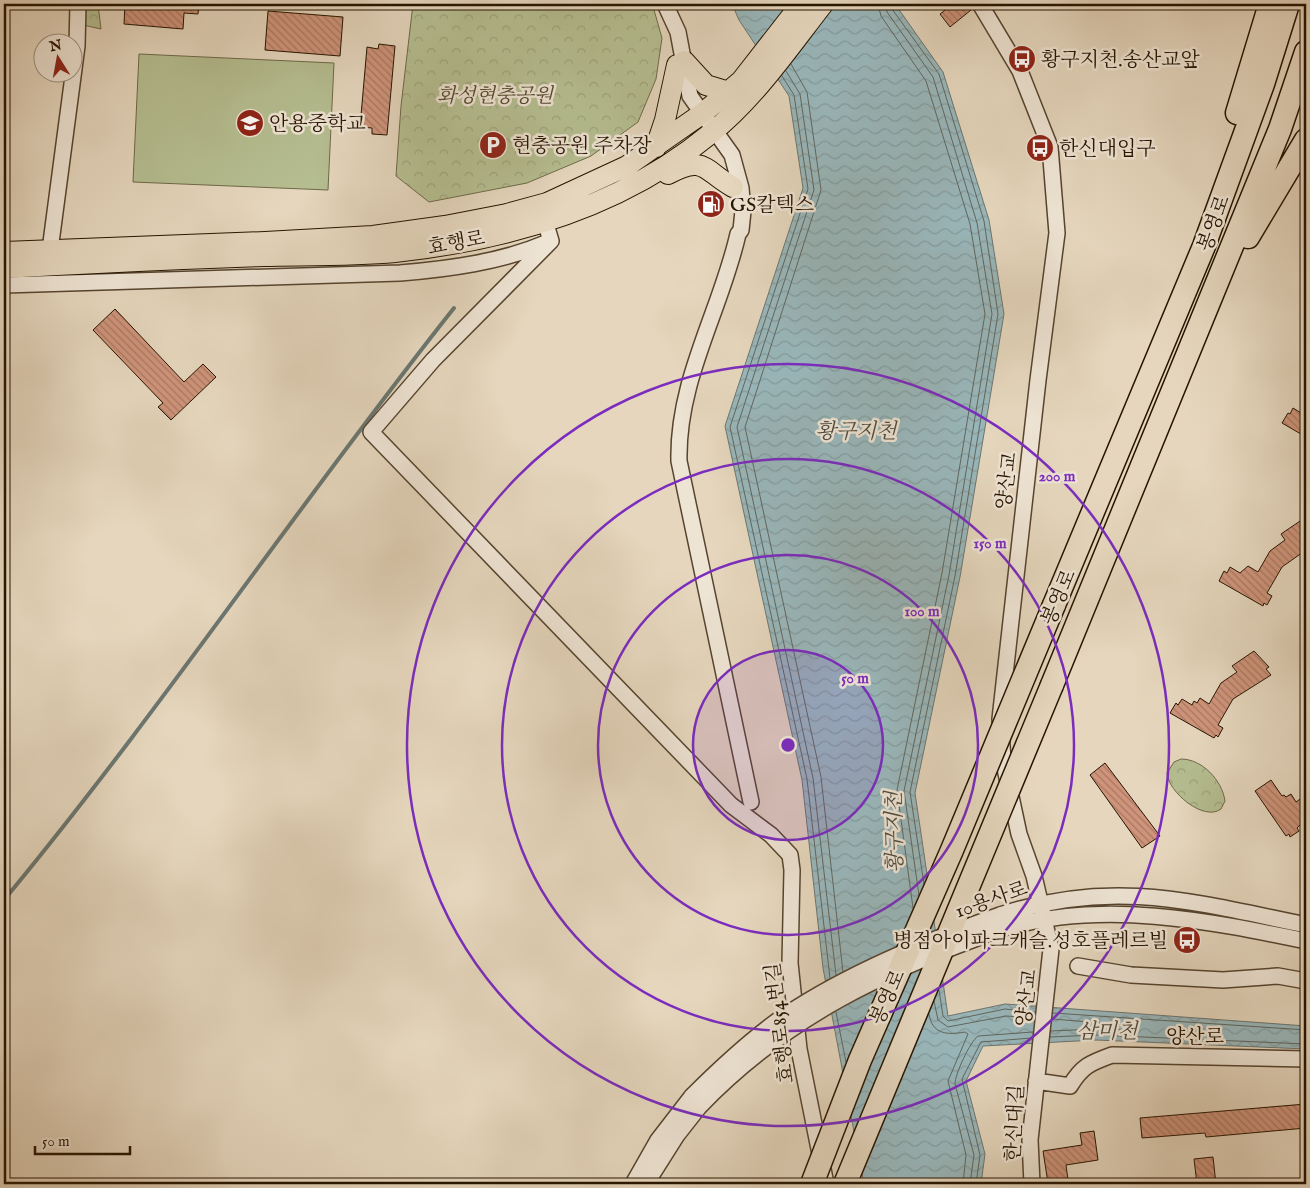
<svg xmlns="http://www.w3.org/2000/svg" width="1310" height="1188" viewBox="0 0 1310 1188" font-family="'IM FELL English','Noto Serif KR',serif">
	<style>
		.park { fill: url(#park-crowns); stroke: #6e6948 }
		.pitch { fill: #b5be91; stroke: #6e6948 }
		.water { fill: url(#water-waves); stroke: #6b7670 }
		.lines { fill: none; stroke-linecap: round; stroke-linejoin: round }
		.shore { stroke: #60665e; stroke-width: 1 }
		.stream { stroke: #6b7670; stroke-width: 4 }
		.building { fill: url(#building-back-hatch); stroke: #261400 }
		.minor-casing { stroke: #56442f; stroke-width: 18 }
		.major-casing { stroke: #261400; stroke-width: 22 }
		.highway-casing { stroke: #261400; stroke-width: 25 }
		.minor { stroke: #eee4d4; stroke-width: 15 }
		.major { stroke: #e5d6bd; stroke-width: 20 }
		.highway { stroke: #e5d6bd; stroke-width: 22 }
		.minor-bridge-casing { stroke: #56442f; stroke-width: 18; stroke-linecap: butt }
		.highway-bridge-casing { stroke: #261400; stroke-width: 25; stroke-linecap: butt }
		.minor-bridge { stroke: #eee4d4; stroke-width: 15 }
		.highway-bridge { stroke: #e5d6bd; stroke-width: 22 }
		.ring { fill: none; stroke: #7b2cbf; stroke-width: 2.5 }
		.labels { text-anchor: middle; stroke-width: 5; stroke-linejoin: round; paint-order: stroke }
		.poi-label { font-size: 20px; fill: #261400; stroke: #eee4d4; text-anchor: start }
		.park-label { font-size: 20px; font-style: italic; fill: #51472c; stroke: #eee4d4 }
		.street-label { font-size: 20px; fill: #261400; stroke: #eee4d4 }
		.water-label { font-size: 21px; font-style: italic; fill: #4e4d41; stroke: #eee4d4 }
		.centre { fill: #7b2cbf; stroke: #eee4d4; stroke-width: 2.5 }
		.ring-label { font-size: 15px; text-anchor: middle; font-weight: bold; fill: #7b2cbf; stroke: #eee4d4; stroke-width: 5; stroke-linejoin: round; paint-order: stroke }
	</style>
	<defs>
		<pattern id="park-crowns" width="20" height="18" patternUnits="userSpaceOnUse" patternTransform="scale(1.25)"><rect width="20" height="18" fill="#b5be91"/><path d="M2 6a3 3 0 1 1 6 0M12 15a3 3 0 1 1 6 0" fill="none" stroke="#9ca27b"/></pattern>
		<pattern id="water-waves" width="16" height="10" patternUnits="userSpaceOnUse" patternTransform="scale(1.25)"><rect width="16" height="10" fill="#99b7bb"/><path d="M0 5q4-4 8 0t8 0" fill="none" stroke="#849c9f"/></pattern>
		<pattern id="building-back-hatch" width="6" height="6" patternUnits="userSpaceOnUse" patternTransform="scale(1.25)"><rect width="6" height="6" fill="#cf947b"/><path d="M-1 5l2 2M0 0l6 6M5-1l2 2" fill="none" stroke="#a87862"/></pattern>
	</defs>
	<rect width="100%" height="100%" fill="#e5d6bd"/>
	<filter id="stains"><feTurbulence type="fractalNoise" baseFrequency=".004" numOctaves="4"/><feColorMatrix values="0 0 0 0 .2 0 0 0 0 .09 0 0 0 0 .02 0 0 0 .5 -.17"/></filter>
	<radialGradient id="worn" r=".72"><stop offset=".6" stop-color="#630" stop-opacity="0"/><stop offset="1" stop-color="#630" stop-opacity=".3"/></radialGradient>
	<path class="park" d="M84 4H98L101 29 83 25Z
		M413 4H649L654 10 662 38 656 79 638 122 591 156 527 183 429 202 396 176 401 106Z
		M1181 759C1202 759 1222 780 1225 801L1221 809C1204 822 1168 792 1167 773L1174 762Z"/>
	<path class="pitch" d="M139 54 334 63 328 190 133 182Z"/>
	<path class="water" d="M732 4H895L943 72 989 220 1004 314 960 577 915 793 948 1016 1005 1004 1306 1026V1049L1096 1040 983 1046 966 1081 985 1154 981 1184H864L823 968 802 780 725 426 803 188 789 96 739 20Z"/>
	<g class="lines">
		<path class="shore" d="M878 4 881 16 926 81 970 224 985 314 942 573 897 790 913 908
			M885 4 887 12 933 77 977 223 992 314 949 575 904 791 919 895
			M891 4 892 9 939 74 984 221 998 314 955 576 910 792 924 884
			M791 64 807 92 821 190 745 427 821 777 843 972
			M786 71 800 94 814 190 737 427 813 778 836 975
			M782 76 794 95 808 189 730 427 807 779 830 978
			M939 990 943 1016 948 1021 1005 1009 1035 1012
			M934 1001 938 1020 948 1027 1006 1016 1035 1018
			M836 1012 846 1062
			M1053 1013 1306 1030
			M929 1014C932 1035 948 1035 965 1032L968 1034 948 1081 966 1155 963 1184
			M1051 1031 1096 1029 1127 1030 1129 1028 1127 1025 1052 1019
			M1050 1037 1096 1035 1306 1044
			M970 1184 974 1155 955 1084C955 1074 970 1042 978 1036L1033 1032
			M976 1184 980 1155 962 1079 981 1042 1032 1038"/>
		<path class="stream" d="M4 900C162 709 300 502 454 308"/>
	</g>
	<path class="building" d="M125 4 164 6V4H199L198 14 184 13 183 29 124 24Z
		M953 4H966L971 10 950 27 940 14Z
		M268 11 343 17 340 56 265 50Z
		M379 44 395 46 387 135 372 134V128L360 127 367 47 378 49Z
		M115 309 184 382 203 364 216 377 171 420 158 407 163 403 93 330Z
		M1293 408 1306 416V437L1282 423 1288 413 1290 414Z
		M1306 517V550L1282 567 1267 593 1272 596 1267 605 1264 603 1263 606 1219 581 1224 571 1227 573 1230 567 1240 573 1248 566 1258 572 1270 551 1285 540 1281 534Z
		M1254 651 1269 667 1266 669 1271 675 1233 699 1218 725 1223 728 1218 737 1216 735 1214 738 1170 713 1176 703 1178 705 1182 699 1192 705 1194 701 1197 703 1200 698 1209 704 1221 683 1237 672 1232 666Z
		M1105 763 1160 836 1142 848 1090 775Z
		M1271 780 1282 796 1284 795 1286 797 1291 794 1296 802 1306 795V819L1297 828 1299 831 1290 837 1289 834 1286 836 1255 791Z
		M1306 1104V1128L1206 1137 1205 1133 1142 1138 1140 1118Z
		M1094 1131 1098 1160 1066 1165 1068 1180 1048 1183 1043 1151 1082 1145 1080 1133Z
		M1213 1157 1216 1184H1197L1194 1159Z"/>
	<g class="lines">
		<g class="minor-casing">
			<path id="minor" d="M665 4 678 32 690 96 732 155 741 188 743 211 741 230 738 234C721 310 677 380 679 461L751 802
				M980 4 1020 71 1050 147 1057 233 1038 380 1000 719 1003 759 1019 834 1034 876 1051 949 1030 1140 1032 1184
				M545 221 551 241 433 360 371 432 731 805 771 835 790 855 792 870 790 963 799 1049 826 1184
				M50 250 77 46 78 4
				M4 285 400 273C449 269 501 262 546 243
				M1000 915C1113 878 1194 902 1306 925
				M1003 929C1100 899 1210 921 1306 941
				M1078 966 1131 975 1223 980 1278 976 1306 981
				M1036 1081 1070 1086C1082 1066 1090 1063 1112 1055L1306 1059
				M633 1184 658 1140 692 1096
				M646 1184 677 1135 699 1107"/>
		</g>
		<g class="major-casing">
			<path id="major" d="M684 61 706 85 729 92
				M656 147 665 120 677 65
				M668 174C705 154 704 171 733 187
				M4 252 265 242 373 236 445 226 507 214 547 203 627 166 703 113 741 81 801 4
				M4 268C90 263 177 259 263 256 307 255 351 256 395 252 507 240 622 207 710 134 755 98 788 49 823 4"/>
		</g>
		<g class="highway-casing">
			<path id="highway" d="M1237 113 1270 4
				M1248 237 1306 140
				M1054 605 1204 246 1263 84 1288 4
				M1052 685 1280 129 1306 52"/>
		</g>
		<use href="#minor" class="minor"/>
		<use href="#major" class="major"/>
		<use href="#highway" class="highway"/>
		<g class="minor-bridge-casing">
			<path id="minor-bridge" d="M692 1096C719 1069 747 1043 777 1021 841 976 926 941 1000 915
				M699 1107C785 1017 887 969 1003 929"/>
		</g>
		<g class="highway-bridge-casing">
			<path id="highway-bridge" d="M812 1184 860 1060 952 850 1054 605
				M845 1184 1052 685"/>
		</g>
		<use href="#minor-bridge" class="minor-bridge"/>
		<use href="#highway-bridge" class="highway-bridge"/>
	</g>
	<circle cx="788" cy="745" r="95" fill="#7b2cbf" fill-opacity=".12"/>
	<g class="ring">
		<circle cx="788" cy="745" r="95"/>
		<circle cx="788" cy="745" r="190"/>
		<circle cx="788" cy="745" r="286"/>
		<circle cx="788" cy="745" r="381"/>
	</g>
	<defs>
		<g id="bus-disc" transform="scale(1.4375)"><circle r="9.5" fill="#8f2418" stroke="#eee4d4"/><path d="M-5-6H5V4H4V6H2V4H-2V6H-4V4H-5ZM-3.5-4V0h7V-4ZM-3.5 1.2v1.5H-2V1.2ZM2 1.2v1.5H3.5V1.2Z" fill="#fff"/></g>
		<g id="school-disc" transform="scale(1.4375)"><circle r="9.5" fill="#8f2418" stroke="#eee4d4"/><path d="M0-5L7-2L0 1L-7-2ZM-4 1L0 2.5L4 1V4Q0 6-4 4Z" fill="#fff"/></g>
		<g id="parking-disc" transform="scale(1.4375)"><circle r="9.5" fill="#8f2418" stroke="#eee4d4"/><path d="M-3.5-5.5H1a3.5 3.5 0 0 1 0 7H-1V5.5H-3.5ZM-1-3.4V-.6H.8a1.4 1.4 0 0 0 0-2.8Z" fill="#fff"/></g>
		<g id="fuel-disc" transform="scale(1.4375)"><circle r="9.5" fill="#8f2418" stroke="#eee4d4"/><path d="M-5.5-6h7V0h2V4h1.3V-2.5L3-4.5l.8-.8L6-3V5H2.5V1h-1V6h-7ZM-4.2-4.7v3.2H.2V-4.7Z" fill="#fff"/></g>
	</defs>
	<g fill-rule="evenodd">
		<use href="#bus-disc" x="1022" y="59"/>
		<use href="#school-disc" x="250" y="123"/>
		<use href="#parking-disc" x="493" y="145"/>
		<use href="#bus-disc" x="1040" y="148"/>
		<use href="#fuel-disc" x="711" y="204"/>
		<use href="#bus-disc" x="1187" y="940"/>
	</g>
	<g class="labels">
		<g class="poi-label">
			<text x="1041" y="66">황구지천.송산교앞</text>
			<text x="269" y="130">안용중학교</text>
			<text x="512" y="152">현충공원 주차장</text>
			<text x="1059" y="155">한신대입구</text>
			<text x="730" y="211">GS칼텍스</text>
			<text x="1168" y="947" text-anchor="end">병점아이파크캐슬.성호플레르빌</text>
		</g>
		<g class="park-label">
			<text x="495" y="102">화성현충공원</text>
		</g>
		<g class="street-label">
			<text transform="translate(1213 223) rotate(-70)" y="7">봉영로</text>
			<text transform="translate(456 242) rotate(-10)" y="7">효행로</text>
			<text transform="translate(1006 481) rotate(-83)" y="7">양산교</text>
			<text transform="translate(1058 597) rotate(-67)" y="7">봉영로</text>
			<text transform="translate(991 899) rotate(-19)" y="7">10용사로</text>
			<text transform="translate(887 997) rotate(-66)" y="7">봉영로</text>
			<text transform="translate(1026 998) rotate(-83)" y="7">양산교</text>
			<text transform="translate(779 1023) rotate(-97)" y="7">효행로854번길</text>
			<text x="1195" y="1043">양산로</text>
			<text transform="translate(1014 1123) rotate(-87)" y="7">한신대길</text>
		</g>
		<g class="water-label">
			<text x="856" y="438">황구지천</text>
			<text transform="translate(894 832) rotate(-91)" y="7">황구지천</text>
			<text x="1107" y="1038">삼미천</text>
		</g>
	</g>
	<circle cx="788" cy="745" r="8" class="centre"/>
	<g class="ring-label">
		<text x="1057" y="481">200 m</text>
		<text x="990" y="548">150 m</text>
		<text x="922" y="616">100 m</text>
		<text x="855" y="683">50 m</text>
	</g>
	<rect width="1310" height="1188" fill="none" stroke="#e5d6bd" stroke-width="20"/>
	<rect x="5" y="5" width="1300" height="1178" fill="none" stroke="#261400" stroke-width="2.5"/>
	<rect x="10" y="10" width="1290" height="1168" fill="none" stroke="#261400"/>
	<g transform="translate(58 58) rotate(349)"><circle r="24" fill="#eee4d4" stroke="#9e917f"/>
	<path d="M0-4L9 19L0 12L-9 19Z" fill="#8f2418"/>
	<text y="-8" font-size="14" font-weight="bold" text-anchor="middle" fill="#261400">N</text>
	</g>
	<path d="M35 1146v8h95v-8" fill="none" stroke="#261400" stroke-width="2.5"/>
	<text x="42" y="1146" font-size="15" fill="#261400" stroke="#eee4d4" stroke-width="4" paint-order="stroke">50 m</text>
	<rect width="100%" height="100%" filter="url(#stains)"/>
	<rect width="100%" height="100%" fill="url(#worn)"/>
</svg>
